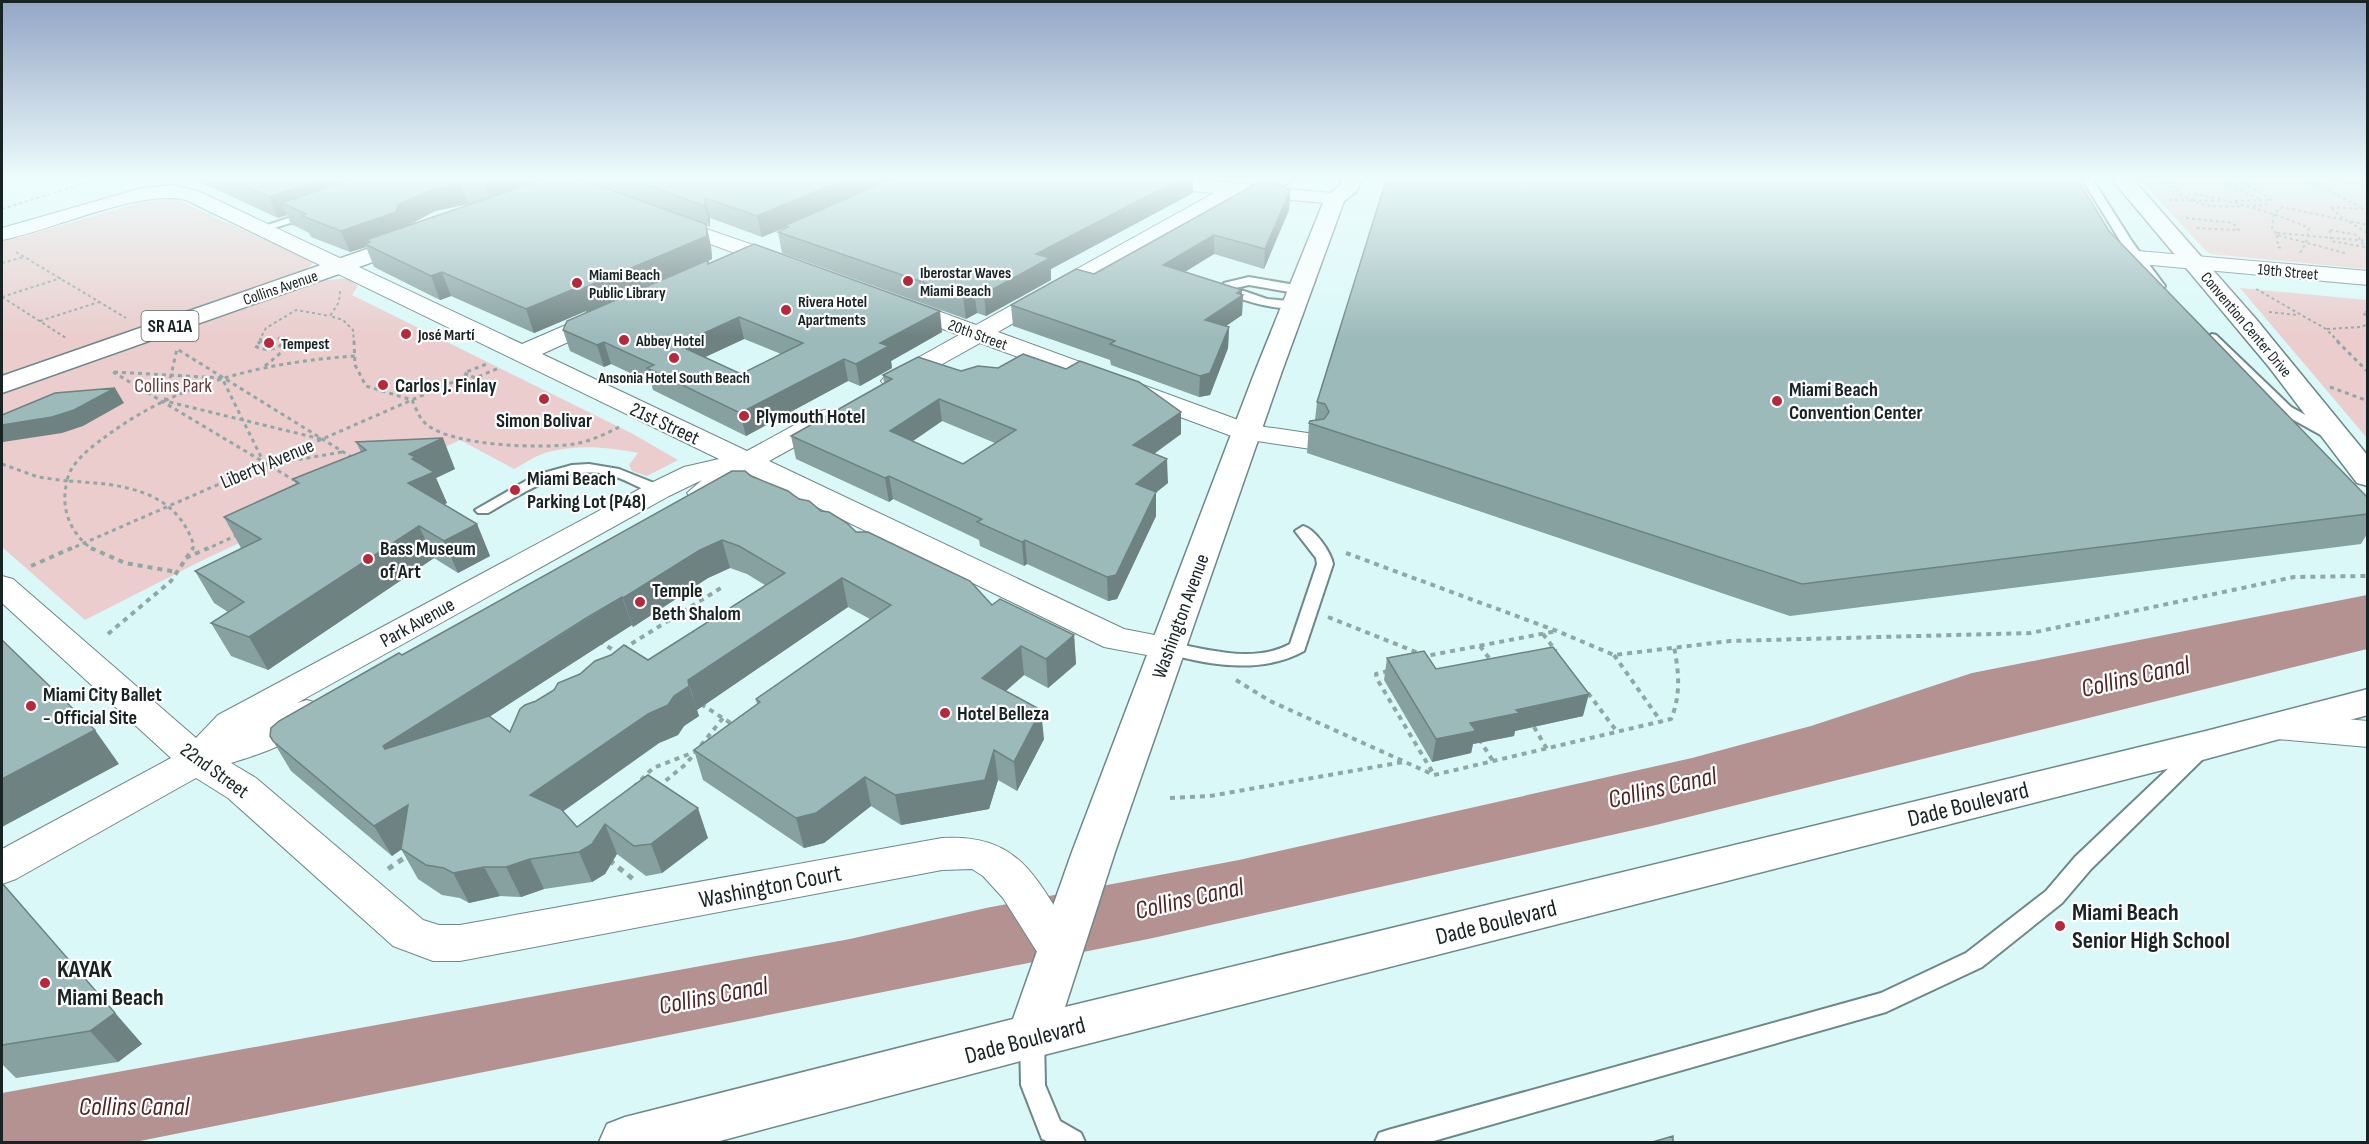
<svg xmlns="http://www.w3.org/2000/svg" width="2369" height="1144" viewBox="0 0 2369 1144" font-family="'Sofia Sans Condensed',sans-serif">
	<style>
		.green { fill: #eacdcc }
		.water { fill: #b49291 }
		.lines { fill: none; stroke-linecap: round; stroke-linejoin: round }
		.service-casing { stroke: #6c8888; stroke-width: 4 }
		.minor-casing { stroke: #6c8888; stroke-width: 2 }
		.tertiary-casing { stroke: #6c8888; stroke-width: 3 }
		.secondary-casing { stroke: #6c8888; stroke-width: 3 }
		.primary-casing { stroke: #6c8888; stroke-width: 3 }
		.path-far3 { stroke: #90a7a7; stroke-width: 2; stroke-dasharray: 3 3; stroke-linecap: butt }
		.path-far2 { stroke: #90a7a7; stroke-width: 3; stroke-dasharray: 4 4; stroke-linecap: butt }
		.path-far1 { stroke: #90a7a7; stroke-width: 4; stroke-dasharray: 5 5; stroke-linecap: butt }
		.path { stroke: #90a7a7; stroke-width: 5; stroke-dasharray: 6 6; stroke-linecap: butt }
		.service { fill: #fff; fill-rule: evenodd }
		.minor { fill: #fff; fill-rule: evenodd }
		.tertiary { fill: #fff; fill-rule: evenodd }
		.secondary { fill: #fff; fill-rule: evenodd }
		.primary { fill: #fff; fill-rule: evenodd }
		.wall { fill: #87a0a0; fill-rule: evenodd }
		.shaded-wall { fill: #6e8282 }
		.building { fill: #9dbaba; stroke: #6e8282; stroke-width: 1.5; fill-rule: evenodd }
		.poi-dot { fill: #b92738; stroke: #fff; stroke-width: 2 }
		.labels { text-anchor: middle; stroke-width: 4.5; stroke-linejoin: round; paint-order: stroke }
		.far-street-label { font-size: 16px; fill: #182323; stroke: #fff }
		.far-poi-label { font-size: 16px; font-weight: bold; fill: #182323; stroke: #fff; text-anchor: start }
		.shield { fill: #fff; stroke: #5d6565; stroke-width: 1.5 }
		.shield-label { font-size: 18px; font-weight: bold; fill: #182323 }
		.park-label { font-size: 20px; fill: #6a3838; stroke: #fff }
		.poi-label { font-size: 20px; font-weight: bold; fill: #182323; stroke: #fff; text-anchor: start }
		.street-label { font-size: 20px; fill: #182323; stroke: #fff }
		.near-street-label { font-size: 24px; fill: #182323; stroke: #fff }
		.near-poi-label { font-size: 24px; font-weight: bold; fill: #182323; stroke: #fff; text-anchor: start }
		.near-water-label { font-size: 26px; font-style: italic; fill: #532324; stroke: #fff }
	</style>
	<rect width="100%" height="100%" fill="#daf8f8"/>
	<path class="green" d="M2138 177H2367V269L2211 254 2206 251Z
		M168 198 175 199 314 262 305 271C310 274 319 280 324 280 340 281 342 273 358 286L352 295 633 434 678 460 647 476 632 471 629 465 638 453C610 447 577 444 548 452 537 455 525 463 514 469L460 440 203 560 85 620 2 547V237L11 234 18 238 153 199Z
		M2240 288 2367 300V438Z"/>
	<path class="water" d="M2367 595V649L1656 825 1153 938 135 1142H2V1093L850 939 986 908 1239 860 1692 758 1811 726 1972 673Z"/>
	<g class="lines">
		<g class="service-casing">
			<path id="service" d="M1207 177 1275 180 1292 177 1287 184 1275 186 1212 180Z
				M2081 177H2091L2133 243 2165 286 2163 289H2155L2122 244Z
				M309 211 314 214 313 216 261 232 256 229Z
				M1249 277 1301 286 1307 290 1301 294 1249 285 1235 288 1267 299 1299 302 1301 305C1289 315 1232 299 1221 289L1224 283Z
				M2212 334 2216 335 2291 407 2338 433 2340 436 2338 439H2328L2281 413 2208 341 2206 338Z
				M589 464 619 469 664 487 667 490 659 495C641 490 625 478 606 474 562 466 525 492 488 513H478L475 510 536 475 572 465Z
				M1303 526C1315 529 1331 552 1333 564L1304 651C1261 675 1207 665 1162 652L1159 648 1162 644 1168 642C1207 649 1253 664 1290 644L1317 564 1316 558 1295 531Z
				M2201 742 2208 744 2211 749 2208 754 2091 869 2062 903 1982 967 1886 1012 1430 1142H1375L1379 1133 1388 1130 1881 993 1966 953 2046 891 2075 857 2194 744Z
				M1032 1026 1041 1029 1044 1037 1045 1085 1060 1121 1081 1133 1085 1142H1049L1042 1139 1021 1085 1020 1037 1023 1029Z"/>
		</g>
		<g class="minor-casing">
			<path id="minor" d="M1093 177H1170L1342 194 1345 198 1342 202 1335 204 1238 195 998 332 1252 425 1321 435 1325 441 1321 447 1311 449 1237 438 980 343 903 386 894 389 885 386 881 381 885 376 959 335 892 310 888 305 892 300 900 298 908 300 976 325 1214 193 1102 183 1095 181Z
				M174 185 200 192 522 344 596 312 604 310 612 312 616 317 612 322 542 354 747 451 820 411 829 409 838 411 842 417 838 423 769 461 1124 629 1180 640 1185 648 1180 656 1168 659 1104 647 749 474C731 486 714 505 692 499L687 493 702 480 669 496 297 703 307 700 320 704 325 713C311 737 258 755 231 763L256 778 423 920 439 925H460L942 838C1021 833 1036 880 1074 937L1081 950 1074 963 1059 968 1044 963 1003 898 983 876 972 869 942 870 460 961H433L393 946 228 798 196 778 16 879 2 884V849L171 758 2 603V576L13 579 196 738 218 715 649 484 684 467 719 459 186 200C141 188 51 231 2 240V228L142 188Z
				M669 216 791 258 794 263 791 268 783 270 775 268 662 226 659 222 662 218Z
				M2138 251 2368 271V285L2130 263 2127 258 2130 253Z
				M2277 713 2368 721V747L2277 739 2264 735 2259 726 2264 717Z"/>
		</g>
		<g class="tertiary-casing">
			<path id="tertiary" d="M2110 177H2131L2256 319 2368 456V486L2357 483 2269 367Z"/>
		</g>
		<g class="secondary-casing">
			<path id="secondary" d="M1343 177H1363L1356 192 1344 201 1281 374 1115 852 1065 1007 2206 731 2368 689V715L2206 759 1032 1058 716 1142H599L607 1124 625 1117 1013 1019 1072 852 1254 374 1325 198 1340 185Z"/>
		</g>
		<g class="primary-casing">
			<path id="primary" d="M573 177H603L600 181 548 200 541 202 534 200 531 196 534 192Z
				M413 233 421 235 424 240 421 245 2 393V376Z"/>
		</g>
		<path class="path-far3" d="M2163 177C2186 206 2208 208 2243 206
			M2213 177 2259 199
			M2300 177 2361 207
			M2311 177 2357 182V177
			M2169 200 2221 201
			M2192 201 2196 194C2235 202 2273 212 2309 228L2306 243 2300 253
			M2235 201 2271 200 2236 177
			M2253 206 2267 204
			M2 209 105 177
			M2186 218 2233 223 2239 230 2195 228
			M2343 218 2330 207 2368 209
			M2349 222 2368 233
			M2330 230 2357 235 2365 247 2331 241Z
			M2277 233 2368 241
			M2277 235 2278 247 2282 248
			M16 252 126 318
			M2345 253 2277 235 2272 228 2274 214 2282 207 2368 225
			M2 263 24 257
			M2256 289 2326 329 2339 342
			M340 291 339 302 330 316 343 320 353 330 354 342
			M2 297 66 338
			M2 297 61 278
			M2368 311 2363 313 2368 317
			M2269 312 2297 315
			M40 321 99 302
			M2327 329 2361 327 2368 324
			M262 340 260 339 266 328 296 310 330 316
			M260 342 284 337 285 342"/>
		<path class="path-far2" d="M261 341 255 346C266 352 278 349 286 341
			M354 341 355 365 366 386 412 400C416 408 419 418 426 424 451 446 541 449 574 444 591 441 606 434 621 426
			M2337 341 2368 372
			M265 366 283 351 284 348 280 346
			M113 372 297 482
			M114 372 222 378 264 463
			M468 375 464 373 489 363
			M2330 387 2368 401
			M321 439 165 401 177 349 353 458
			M2 464 38 477 67 481C60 509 70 533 93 550
			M267 465 342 452
			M68 550 469 375 475 378 499 368
			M192 550 194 546C176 488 120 484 67 481 70 463 91 447 105 437 178 382 266 362 355 356
			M205 550 237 535"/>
		<path class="path-far1" d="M91 548 125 563 177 572
			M1346 553 1557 631 1614 655 1730 641 2031 633 2294 577 2368 576
			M186 558 208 548
			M31 566 72 548
			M1328 617 1426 656 1557 631
			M108 634 171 581 193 548
			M1543 634 1556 651
			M599 641 618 653
			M1480 646 1492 662
			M623 649 724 586
			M1614 655 1662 723
			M1388 671 1376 674 1377 679 1433 773
			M1236 680 1270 701 1434 775 1671 719C1681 696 1679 671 1674 647
			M1588 693 1618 733
			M701 704 735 726
			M1534 727 1547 749
			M1479 739 1493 761
			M634 787 653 768 697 751
			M658 787 686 764 723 718
			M1170 798 1210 796 1403 762"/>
		<path class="path" d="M609 860 633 879
			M388 869 410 854"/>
		<use href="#service" class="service"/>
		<use href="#minor" class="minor"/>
		<use href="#tertiary" class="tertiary"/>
		<use href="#secondary" class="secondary"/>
		<use href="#primary" class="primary"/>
	</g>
	<path class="wall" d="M189 177H541L542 180 595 184 593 177H1193V193L1051 269V280L986 316 977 313 966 319 782 253 778 232 785 229 784 228 762 237 710 218V227L706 225 711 246 712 259 708 261 709 263 942 332 891 361 892 368 860 386 848 381 746 436 653 390 651 383 611 364 604 367 570 351 563 330 586 312V311L534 333 451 296 440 300 374 267 366 247 350 252 311 237 309 233 291 224 287 215 278 218ZM468 204H473L406 227 435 211ZM744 339 781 354 741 374 705 357Z
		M1290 191 1289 210 1264 269 1214 254 1185 272 1242 290V294L1243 295 1242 315 1226 326 1229 327 1228 348 1210 395 1199 397 1111 365 1110 360 1013 326 1011 305 1094 274Z
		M2109 231 2367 497V534L2361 544 1790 616 1307 453 1309 423 1315 420 1317 402Z
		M961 371 1181 412V434L1154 454 1168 483 1156 492V516L1117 599 1108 601 1027 564 1024 566 980 546 979 540 893 499 889 502 796 459 791 436 884 384 883 375ZM942 421 995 443 963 464 913 441Z
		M356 442 455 469 436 478 447 503 444 504 477 524 490 556 458 573 434 558 268 670 231 656 211 623 228 612 214 603 195 571 241 548 224 517 296 484 293 479 361 452Z
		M751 476 821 511 856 532 992 605 1074 635 1076 664 1048 688 1024 675 1006 691 1044 739 1017 791 998 780 989 809 901 825 871 806 824 843 804 848 703 780 694 750 757 704 756 699 870 619 848 607 697 710 699 716 684 726 678 735 659 743 563 811 577 827 648 775 708 838 662 873 646 876 617 854 605 874 592 882 544 889 521 897 500 896 469 903 460 898 442 895 418 879 401 849 392 856 291 771 270 736 402 655ZM730 568 747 574 765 585 648 660 510 732 489 717 598 646 632 625 633 627 708 578Z
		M1387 658 1436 669 1583 716 1515 731 1514 736 1473 744 1471 753 1432 762 1384 680Z
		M2 883 142 1044 118 1062 16 1078 2 1064Z"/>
	<path class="shaded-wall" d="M329 177H343L350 194 282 203 287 215 278 218 269 197Z
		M500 177H541L544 185 491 203 484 183Z
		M850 177H901L784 226V228L762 237 757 216Z
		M1184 177H1193V193L1051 269V280L986 316 984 294 1036 254Z
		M460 183 468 204 435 211 406 226 405 233 370 242 366 240 368 246 365 244 366 247 350 252 341 231 428 191Z
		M1290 191 1289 210 1264 269 1265 249Z
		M705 198 710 218V227L705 206Z
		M706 224 711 246 712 259 708 261 713 281 587 314 586 311 534 333 526 309Z
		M1214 235V254L1163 285V265Z
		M442 272 451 296 440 300 431 276Z
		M974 290 977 313 966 319 963 296Z
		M1242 290 1241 296 1243 295 1242 315 1204 341 1205 320Z
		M940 311 942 332 891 361 892 368 860 386 856 364 880 343Z
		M739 317 744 339 684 367 678 345Z
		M1229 327 1228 348 1210 395 1199 397 1200 376Z
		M604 342 611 364 604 367 597 345Z
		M844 359 848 381 746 436 740 413Z
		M115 388 124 403 83 426 62 433 3 442 2 439V425Z
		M939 399 942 421 894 454 890 431Z
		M1181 412V434L1134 468 1133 445Z
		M443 438 455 469 436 478 447 503 422 514 408 483 409 454Z
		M1167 459 1168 483 1137 508 1136 484Z
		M889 476 893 499 889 502 885 478Z
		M1156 492V516L1117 599 1108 601 1107 577Z
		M477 524 490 556 458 573 444 541Z
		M419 526 434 558 268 670 249 637Z
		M722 540 730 568 708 578 633 627 623 598 700 550Z
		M1025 540 1027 564 1024 566 1022 542Z
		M842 578 848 607 697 710 688 680Z
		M622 597 632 625 399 775 383 746Z
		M1074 635 1076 664 1048 688 1046 659Z
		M1021 646 1024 675 986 708 982 678Z
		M689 686 699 716 684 726 678 735 659 743 544 825 530 795Z
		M1589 694 1583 716 1515 731 1514 736 1473 744 1471 753 1432 762 1436 739 1470 723 1516 710Z
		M1041 710 1044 739 1017 791 1014 762Z
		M95 730 119 764 2 827V779Z
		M994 750 998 780 989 809 901 825 895 795Z
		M865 777 871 806 824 843 804 848 796 818Z
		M408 805 424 834 392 856 374 826Z
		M698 808 708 838 662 873 651 844Z
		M605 824 617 854 605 874 592 882 579 852Z
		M530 859 544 889 521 897 506 867Z
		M484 867 500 896 469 903 453 873Z
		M2 883 142 1044 118 1062 90 1031Z"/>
	<path class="building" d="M225 177H329L269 197Z
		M358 177H500L484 183H460L428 191 398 205 396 212 341 231 302 216 306 214 282 203Z
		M550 177H575L706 224 707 236 579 290 581 286 526 309 442 272 431 276 365 244 370 242 366 240Z
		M624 177H850L757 216 705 198V206Z
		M896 177H1184L1036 254 1050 258 984 294 974 290 963 296 778 232 788 227 784 226Z
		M1387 177H2076L2109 231 2367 497V514L1802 584 1309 423 1310 421 1324 419 1329 412 1325 404 1317 402Z
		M1261 181 1278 183 1290 191 1265 249 1214 235 1163 265 1242 290 1237 293 1243 295 1205 320 1229 327 1210 373 1200 376 1110 344 1115 341 1011 305 1076 269 1094 274Z
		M754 244 940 311 880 343 889 346 856 364 844 359 740 413 647 368 654 365 604 342 597 345 563 330 567 321 708 260V264ZM739 317 803 343 741 374 678 345Z
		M1023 354 1066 369 1080 361 1139 382 1181 412 1133 445 1167 459 1136 484 1156 492 1116 575 1107 577 1025 540 1022 542 977 522 982 519 889 476 885 478 791 436 892 379 883 375 918 357 961 371 978 366 998 368ZM939 399 1016 430 963 464 890 431Z
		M115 388 74 410 52 417 2 425V415L55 393Z
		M443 438 409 454 415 457 412 459 434 472 408 483 477 524 444 541 419 526 249 637 211 623 244 602 195 571 261 539 224 517 299 483 293 479 366 450 356 442Z
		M732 471H745L751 476 788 491 799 499 809 501 821 511 829 512 847 523 856 532H868L970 581 992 605 1000 599 1074 635 1046 659 1021 646 982 678 1041 710 1014 762 994 750 985 780 895 795 865 777 816 813 796 818 694 750 760 702 756 699 891 605 842 578 688 680 689 686 674 696 668 705 648 714 530 795 561 809 577 827 648 775 698 808 651 844 634 846 605 824 592 844 579 852 530 859 506 867H484L453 873 444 868 426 865 401 849 408 805 374 826 273 741 270 736 271 728 279 721 399 653 402 655ZM722 540 739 546 785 573 648 660 624 645 611 655 595 661 580 674 558 683 554 690 536 701 525 705 520 709 510 732 489 716 385 749 383 746 588 617 622 597 623 598 700 550Z
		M2 640 95 730 2 779Z
		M1553 647 1589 694 1516 710 1519 713 1470 723 1476 731 1436 739 1387 658 1424 651 1436 669Z
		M2 883 115 1013 90 1031 2 1045Z
		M1673 1136V1143H1649Z"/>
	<linearGradient id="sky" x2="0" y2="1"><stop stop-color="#93a6c5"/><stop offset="0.53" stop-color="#eefcfc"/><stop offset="1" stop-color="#eefcfc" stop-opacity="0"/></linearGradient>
	<rect width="2369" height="337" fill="url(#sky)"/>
	<g class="poi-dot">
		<circle cx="908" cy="281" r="6"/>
		<circle cx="577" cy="283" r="6"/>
		<circle cx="786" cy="310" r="6"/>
		<circle cx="406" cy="334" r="6"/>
		<circle cx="624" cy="340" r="6"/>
		<circle cx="269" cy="343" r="6"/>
		<circle cx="674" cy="358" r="6"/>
		<circle cx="383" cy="385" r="6"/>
		<circle cx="544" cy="399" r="6"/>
		<circle cx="1777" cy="401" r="6"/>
		<circle cx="744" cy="416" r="6"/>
		<circle cx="515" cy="490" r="6"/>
		<circle cx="368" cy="559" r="6"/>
		<circle cx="640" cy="602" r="6"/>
		<circle cx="31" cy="706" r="6"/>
		<circle cx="945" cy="713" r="6"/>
		<circle cx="2060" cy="926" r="6"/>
		<circle cx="45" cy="983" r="6"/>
	</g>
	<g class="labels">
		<g class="far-street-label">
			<text transform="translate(2288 271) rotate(5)" y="6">19th Street</text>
			<text transform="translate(280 287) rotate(-19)" y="6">Collins Avenue</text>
			<text transform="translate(2247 324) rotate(50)" y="6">Convention Center Drive</text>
			<text transform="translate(978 334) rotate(20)" y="6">20th Street</text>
		</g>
		<g class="far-poi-label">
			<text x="920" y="278">Iberostar Waves<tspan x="920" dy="18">Miami Beach</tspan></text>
			<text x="589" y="280">Miami Beach<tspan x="589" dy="18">Public Library</tspan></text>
			<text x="798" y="307">Rivera Hotel<tspan x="798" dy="18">Apartments</tspan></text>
			<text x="418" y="340">José Martí</text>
			<text x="636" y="346">Abbey Hotel</text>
			<text x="281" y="349">Tempest</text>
			<text x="674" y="383" text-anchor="middle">Ansonia Hotel South Beach</text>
		</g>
		<rect class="shield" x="141.5" y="311" width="57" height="30" rx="4.5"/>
		<g class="shield-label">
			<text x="170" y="332">SR A1A</text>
		</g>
		<g class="park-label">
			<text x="173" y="392">Collins Park</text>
		</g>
		<g class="poi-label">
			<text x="395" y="392">Carlos J. Finlay</text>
			<text x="1789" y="396">Miami Beach<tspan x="1789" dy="23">Convention Center</tspan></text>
			<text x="756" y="423">Plymouth Hotel</text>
			<text x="544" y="427" text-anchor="middle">Simon Bolivar</text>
			<text x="527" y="485">Miami Beach<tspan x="527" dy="23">Parking Lot (P48)</tspan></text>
			<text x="380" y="555">Bass Museum<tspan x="380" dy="23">of Art</tspan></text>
			<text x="652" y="597">Temple<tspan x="652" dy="23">Beth Shalom</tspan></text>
			<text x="43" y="701">Miami City Ballet<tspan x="43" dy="23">- Official Site</tspan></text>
			<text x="957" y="720">Hotel Belleza</text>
		</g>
		<g class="street-label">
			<text transform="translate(665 423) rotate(25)" y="7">21st Street</text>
			<text transform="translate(267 463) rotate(-23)" y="7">Liberty Avenue</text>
			<text transform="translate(1180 616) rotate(-70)" y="7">Washington Avenue</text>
			<text transform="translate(417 622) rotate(-29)" y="7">Park Avenue</text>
			<text transform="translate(215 770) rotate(36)" y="7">22nd Street</text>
		</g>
		<g class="near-street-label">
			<text transform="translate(1968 804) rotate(-14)" y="8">Dade Boulevard</text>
			<text transform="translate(770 886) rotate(-11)" y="8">Washington Court</text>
			<text transform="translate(1496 922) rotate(-14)" y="8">Dade Boulevard</text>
			<text transform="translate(1025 1040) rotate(-15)" y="8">Dade Boulevard</text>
		</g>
		<g class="near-poi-label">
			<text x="2072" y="920">Miami Beach<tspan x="2072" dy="28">Senior High School</tspan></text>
			<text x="57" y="977">KAYAK<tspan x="57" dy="28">Miami Beach</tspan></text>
		</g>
		<g class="near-water-label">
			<text transform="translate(2135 676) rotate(-13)" y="9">Collins Canal</text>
			<text transform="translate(1662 787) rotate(-13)" y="9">Collins Canal</text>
			<text transform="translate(1189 898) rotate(-13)" y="9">Collins Canal</text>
			<text transform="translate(713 995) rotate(-11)" y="9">Collins Canal</text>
			<text x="134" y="1115">Collins Canal</text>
		</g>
	</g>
	<rect width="2369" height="1144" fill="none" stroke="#182323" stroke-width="6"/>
</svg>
